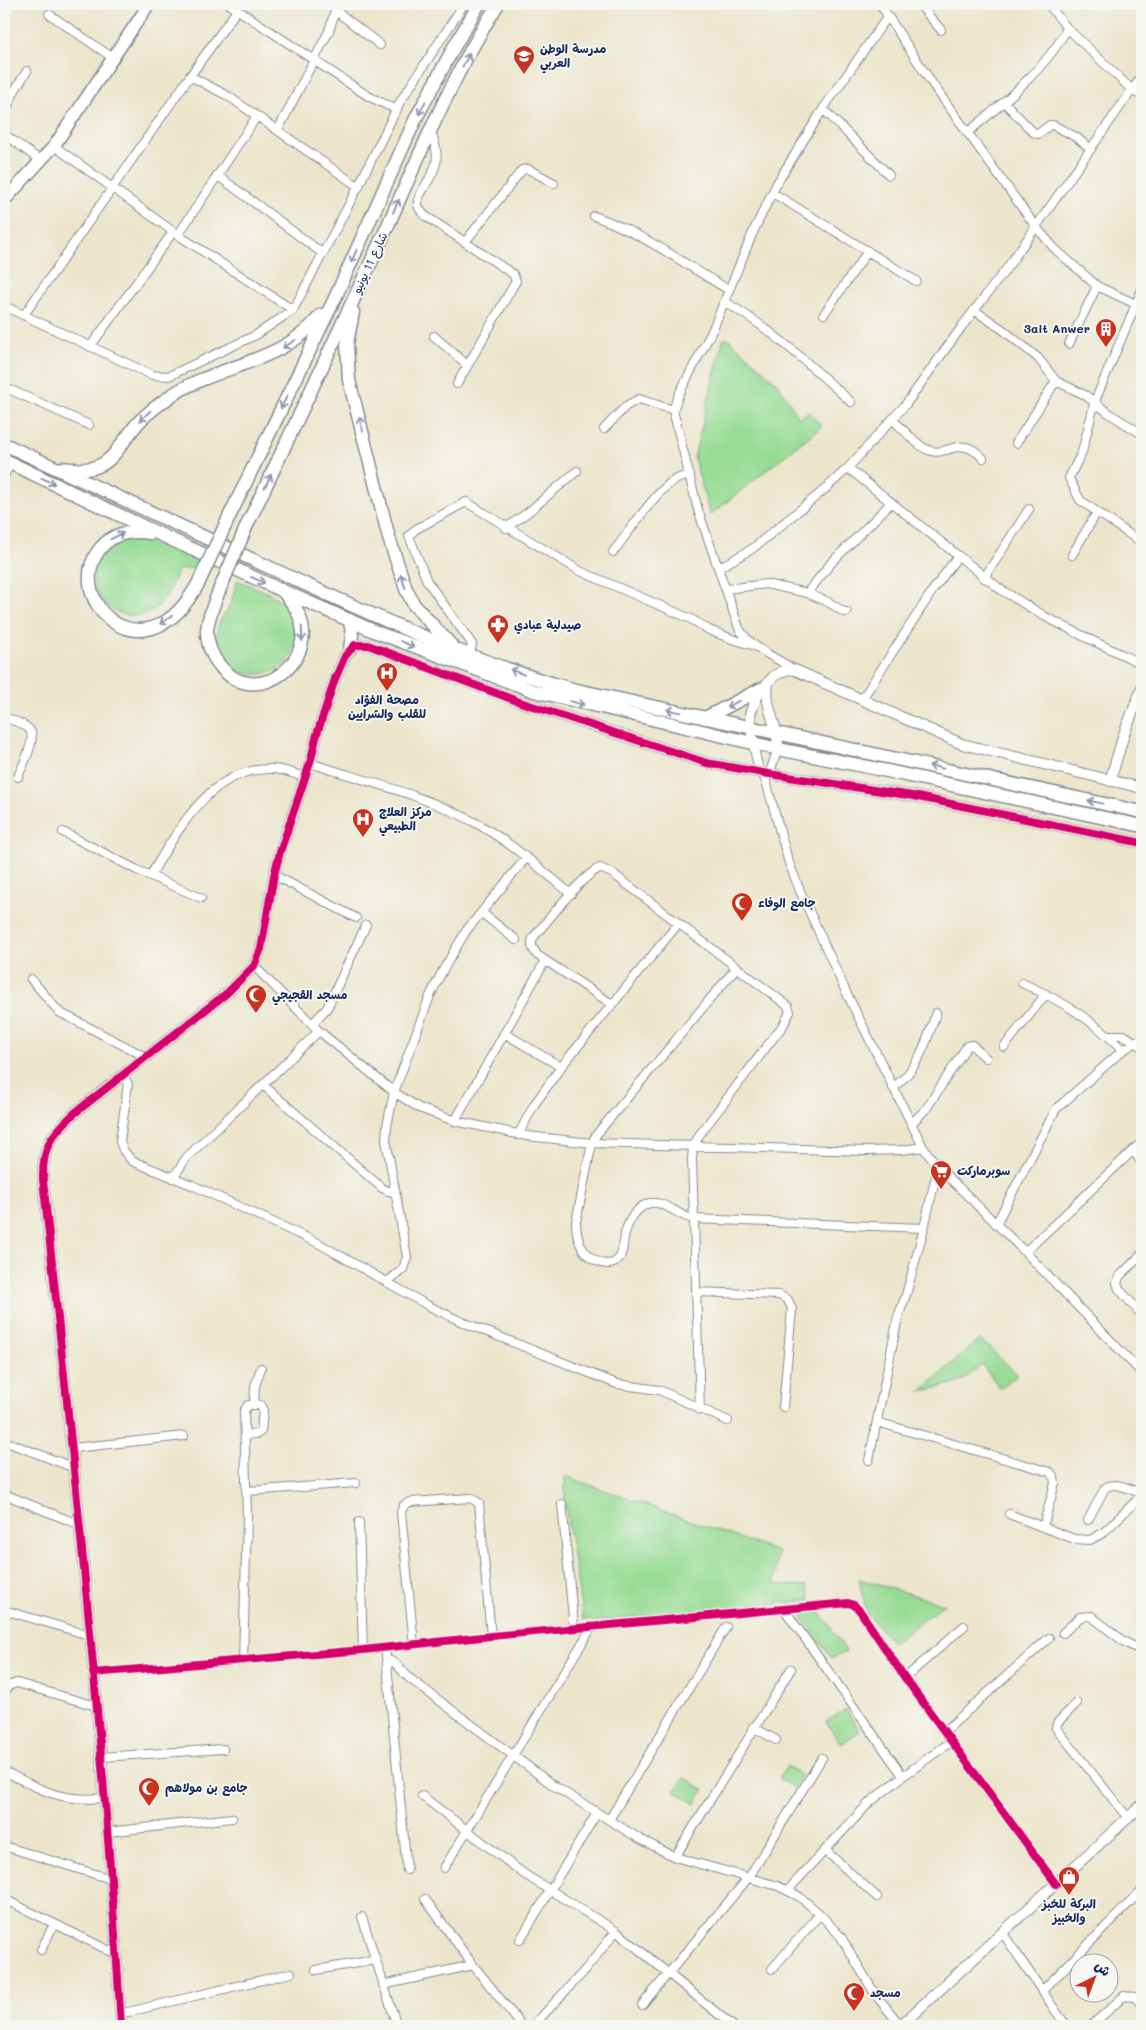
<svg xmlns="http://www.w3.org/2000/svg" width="1146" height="2030" viewBox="0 0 1146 2030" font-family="Mali,'Playpen Sans Arabic',sans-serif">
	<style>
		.green { fill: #97dc94; stroke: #598679 }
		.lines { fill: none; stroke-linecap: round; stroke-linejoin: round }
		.minor-casing { stroke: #848a94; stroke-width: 10 }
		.tertiary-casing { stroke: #848a94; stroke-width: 12 }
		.secondary-casing { stroke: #848a94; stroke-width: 14 }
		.trunk-casing { stroke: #848a94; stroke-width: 15 }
		.minor { stroke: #fff; stroke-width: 8 }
		.tertiary { stroke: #fff; stroke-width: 10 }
		.secondary { stroke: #fff; stroke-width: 11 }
		.trunk { stroke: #fff; stroke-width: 12 }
		.trunk-bridge-casing { stroke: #848a94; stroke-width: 15; stroke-linecap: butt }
		.trunk-bridge { stroke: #fff; stroke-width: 12 }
		.cycleway-casing { stroke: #f6f6f2; stroke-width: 11 }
		.cycleway { stroke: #d6006c; stroke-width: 8 }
		.oneway { stroke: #8d97ae }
		.labels { text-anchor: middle; stroke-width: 4; stroke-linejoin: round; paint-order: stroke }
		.poi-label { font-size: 12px; font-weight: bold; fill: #1b2f5e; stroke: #f6f6f2; text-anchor: start }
		.street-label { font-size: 12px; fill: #1b2f5e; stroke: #f6f6f2 }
	</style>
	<rect width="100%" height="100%" fill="#f6f6f2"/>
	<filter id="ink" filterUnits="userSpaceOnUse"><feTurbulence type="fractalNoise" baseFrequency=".02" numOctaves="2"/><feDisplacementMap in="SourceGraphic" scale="10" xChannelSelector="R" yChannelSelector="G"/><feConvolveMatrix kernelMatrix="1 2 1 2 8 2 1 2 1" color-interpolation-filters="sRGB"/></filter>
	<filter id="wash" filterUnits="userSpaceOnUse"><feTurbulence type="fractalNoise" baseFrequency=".0096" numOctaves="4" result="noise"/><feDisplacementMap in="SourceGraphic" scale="20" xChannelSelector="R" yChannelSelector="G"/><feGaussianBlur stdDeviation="1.12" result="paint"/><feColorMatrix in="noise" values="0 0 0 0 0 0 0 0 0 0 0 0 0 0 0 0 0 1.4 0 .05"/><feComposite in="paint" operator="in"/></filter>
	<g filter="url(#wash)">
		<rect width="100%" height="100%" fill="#ece5cb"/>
		<path class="green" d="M728 338 778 384 799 418 809 412 822 426 710 515 694 458 723 340Z
			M139 535 153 539 198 561 193 568 178 570C173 581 168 596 160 604 131 635 81 598 96 563 99 556 107 548 112 541Z
			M237 580C253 587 274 593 287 606 294 613 296 621 296 630 301 687 219 689 217 636 217 618 227 615 231 602 234 595 234 587 237 580Z
			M980 1339 1018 1375 1000 1388 982 1365 960 1382 920 1392Z
			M565 1476 778 1552 775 1584 807 1586 811 1600 595 1621 583 1619 565 1504Z
			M859 1579 944 1604 893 1643 867 1614Z
			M819 1610 846 1651 832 1659 798 1611Z
			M846 1709 860 1731 841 1744 826 1722Z
			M787 1766 801 1774 794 1788 779 1779Z
			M684 1777 704 1790 695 1804 675 1791Z"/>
	</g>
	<g filter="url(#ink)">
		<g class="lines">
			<g class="minor-casing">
				<path id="minor" d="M229 4 368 96 397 110
					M880 4 931 82 1036 227 1055 249 1097 286 1142 307
					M919 4 941 30
					M1048 4 1067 28 1132 90 1142 76
					M830 5 831 4
					M237 10 190 76 228 96 359 187
					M335 10 380 45
					M49 14 113 58
					M1004 102 1033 132 1038 134 1050 125H1053L1076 137 1091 149
					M823 109 889 175
					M4 114 15 90 27 71
					M278 130 329 31 337 4
					M431 131C443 165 435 167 419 197 416 205 419 209 424 215L513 274 516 281 457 384
					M967 133C999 107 1050 65 1067 28
					M4 134 41 161
					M54 146 178 235 293 310
					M217 175 322 253
					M773 193 916 281
					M594 216C643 233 684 264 729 290
					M178 235 257 116
					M465 242 522 170 528 169 554 183
					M1142 290 1095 401 1082 452 1069 478 1080 500 1142 543
					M725 302C772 329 811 366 851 402
					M4 306 152 375 169 376 256 335 293 310 356 191 400 102 464 4
					M974 310 1002 329 1038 358 1056 381 1085 395 1110 414 1142 434
					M824 314 868 251
					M24 315 190 76
					M434 336 467 365
					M1069 344 1097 286
					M90 347 173 232
					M4 387 89 425
					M892 419C901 427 917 446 928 450 949 458 959 433 983 458
					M604 429 626 406 639 399 673 410
					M1016 443 1056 381
					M848 468 1000 589 1044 616 1089 639 1142 664
					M4 476 10 463
					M506 528 527 513 577 471
					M613 552C627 535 657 489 675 480 680 477 686 476 690 475
					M1072 555 1097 512
					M720 567 752 549 824 490 848 468 906 404 963 325 1007 268 1132 90 1142 96
					M984 578 1029 509
					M726 589 766 584 807 593 832 562 890 504
					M807 593 828 602 844 612H847
					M470 654 472 644 427 581 409 536 416 529 466 502 580 571 691 619 709 630 732 639 752 645
					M793 669C775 657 749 647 739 628L698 510 673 410 679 394 712 331 754 230 777 183 823 109 888 16
					M862 699 933 590 958 556
					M4 717C11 720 23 723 29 729 38 738 22 766 18 777
					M753 744 758 766 766 781 788 860 800 891 847 994 923 1147 938 1167 1025 1252 1142 1373
					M310 763C365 781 425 795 476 823 510 842 541 869 571 894
					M768 777 778 749
					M4 802 5 803
					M63 832 137 870 201 898
					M274 875 356 918
					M150 876C178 831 210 767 272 769 283 769 294 774 305 777
					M482 913 516 940
					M254 966 319 1031 394 1092 419 1108 455 1121 527 1136 592 1143 866 1151 902 1150 923 1147
					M737 967 596 1135 592 1143 576 1222C576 1232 578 1242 584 1251 592 1261 611 1271 620 1257 623 1251 623 1244 624 1238 626 1226 634 1209 647 1204 662 1198 678 1216 693 1219L924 1228
					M31 979 59 1012 144 1056
					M1022 983C1064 1002 1090 1018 1123 1050
					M612 1004 537 955C533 949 530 945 533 938 547 922 583 874 600 868L612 873 788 1006 790 1012 784 1024 700 1134 693 1147 692 1159 700 1410
					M312 1024 327 1008 366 925
					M504 1033 561 1067
					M1108 1035H1124L1142 1047
					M1004 1047 1046 994
					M122 1075 128 1084 120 1141 123 1150 132 1161 192 1185 318 1243 427 1305 460 1321 617 1384 659 1390 728 1421
					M263 1085 382 1188 388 1191 395 1192
					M893 1088C918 1069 927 1042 936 1013
					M455 1121 545 961
					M911 1124 926 1109 967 1046 972 1045 986 1058
					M518 1135 534 1105 561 1067 678 924
					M1133 1150 1142 1163
					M173 1178 187 1157 319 1031
					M996 1224 1056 1109 1123 1050 1142 1038
					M1025 1252 1142 1142
					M1142 1254 1119 1277 1117 1283 1119 1289 1142 1315
					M387 1282 403 1269 407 1257 386 1140 387 1126 394 1092 430 996 443 970 466 931 526 858
					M696 1292 779 1295 788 1300 792 1309 783 1407
					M254 1404 255 1386 261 1368
					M877 1422 1050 1472 1054 1477 1055 1483 1043 1527
					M4 1441 75 1468
					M73 1448 184 1436
					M869 1460 898 1317 906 1295 924 1228 938 1167
					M247 1491 356 1483
					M4 1494 80 1525
					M562 1504 574 1628
					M1009 1514 1074 1539 1090 1540 1103 1533 1142 1495
					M1088 1520 1105 1488C1116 1480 1131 1490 1142 1494
					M359 1522 363 1650
					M784 1609 903 1776
					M4 1610 89 1635
					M1063 1633 1080 1617 1091 1616 1123 1641 1142 1651
					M414 1645 401 1512 404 1505 410 1502 471 1498 479 1503 491 1636
					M386 1655 407 1870
					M387 1659 396 1664 409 1678 554 1786 640 1839 675 1857 778 1886 800 1897 820 1914 841 1937 875 1994 901 2026
					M243 1661 247 1517 244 1411 248 1405H260L263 1410 261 1431 257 1434 245 1435
					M93 1673 363 1650 491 1636 848 1603 854 1605 860 1611 905 1678 1056 1884
					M905 1678 964 1626
					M4 1694 8 1686 17 1683 96 1706
					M1077 1703 1057 1723 1056 1728 1128 1818
					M753 1727 776 1740
					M945 1731 1049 1638
					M101 1757 223 1749
					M4 1771C42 1791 61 1802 105 1798
					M422 1796 524 1874 616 1931 733 2026
					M609 1820 726 1627
					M108 1832 232 1818
					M4 1846 111 1879
					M825 1850 877 1897
					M675 1857 791 1669
					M444 1868 592 1627
					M788 1890 869 1803 903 1776 952 1741
					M4 1899 116 1954
					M425 1899 473 1965 522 2026
					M362 1917 397 2026
					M1002 1932 1066 2026
					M520 1940 597 1813
					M41 1950 54 1924
					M772 1969 820 1914
					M316 1970 375 1960
					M383 1985 473 1965
					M1042 1991 1142 1890
					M642 2005 749 1877 822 1758
					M120 2014 291 1973
					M533 2026 585 1970 616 1931
					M1091 2026 1124 1996 1135 1997 1142 2005"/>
			</g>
			<g class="tertiary-casing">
				<path id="tertiary" d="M768 684C764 708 779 726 778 749
					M753 744 750 714 758 694 774 676 787 669 795 670 962 744 1142 788
					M1110 781 1124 734 1142 688
					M121 2026C104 1744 74 1462 43 1180 42 1146 51 1135 76 1112L227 993 254 966 261 949 274 875 280 852 310 763 317 734 335 679 345 656 355 645H368L517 701 707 763 769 774 913 796 1142 843
					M900 2026 1142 1805"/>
			</g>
			<g class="secondary-casing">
				<path id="secondary" d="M4 201 54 146 149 4"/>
			</g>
			<g class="trunk-casing">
				<path id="trunk" d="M353 312 347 344 349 380 389 538 406 589 414 605 451 645
					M4 444C104 491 204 538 305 584 392 624 480 664 572 689L1142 812
					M4 460 157 533 283 591 376 632 534 691 778 749 873 768 1142 826
					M62 468C109 475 111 456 137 424 147 412 160 404 172 395 220 364 284 363 321 315
					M230 515 335 298 416 118 454 47 479 4
					M247 525C294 428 339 331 384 234 419 156 452 76 498 4
					M150 533C129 530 112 533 99 550 72 586 108 641 152 628 174 621 187 603 198 584
					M219 591C214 603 208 617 207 631 207 645 212 656 220 666 256 711 321 660 298 613 295 605 288 598 283 591
					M350 620 352 635 350 649
					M705 718 761 689"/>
			</g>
			<use href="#minor" class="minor"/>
			<use href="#tertiary" class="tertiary"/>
			<use href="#secondary" class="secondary"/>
			<use href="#trunk" class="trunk"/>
			<g class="trunk-bridge-casing">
				<path id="trunk-bridge" d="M198 584 230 515
					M219 591 247 525"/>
			</g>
			<use href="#trunk-bridge" class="trunk-bridge"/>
			<g class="cycleway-casing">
				<path id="cycleway" d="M93 1673 363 1650 491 1636 848 1603 854 1605 860 1611 905 1678 1056 1884
					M121 2026C104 1744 74 1462 43 1180 42 1146 51 1135 76 1112L227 993 254 966 261 949 274 875 280 852 310 763 317 734 335 679 345 656 355 645H368L517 701 707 763 769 774 913 796 1142 843"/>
			</g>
			<use href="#cycleway" class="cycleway"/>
		</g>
		<defs><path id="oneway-shaft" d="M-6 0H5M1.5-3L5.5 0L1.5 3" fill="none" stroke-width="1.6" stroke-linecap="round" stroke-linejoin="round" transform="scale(1.25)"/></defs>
		<g class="oneway">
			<use href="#oneway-shaft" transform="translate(466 60) rotate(-62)"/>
			<use href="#oneway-shaft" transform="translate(422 108) rotate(118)"/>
			<use href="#oneway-shaft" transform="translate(396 206) rotate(-65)"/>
			<use href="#oneway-shaft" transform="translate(354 256) rotate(114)"/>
			<use href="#oneway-shaft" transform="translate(289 344) rotate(148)"/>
			<use href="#oneway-shaft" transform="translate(284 402) rotate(116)"/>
			<use href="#oneway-shaft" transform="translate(145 416) rotate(136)"/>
			<use href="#oneway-shaft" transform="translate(361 424) rotate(-105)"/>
			<use href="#oneway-shaft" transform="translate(48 481) rotate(26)"/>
			<use href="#oneway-shaft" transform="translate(268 481) rotate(-64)"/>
			<use href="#oneway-shaft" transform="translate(117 536) rotate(-27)"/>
			<use href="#oneway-shaft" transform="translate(258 580) rotate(25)"/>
			<use href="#oneway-shaft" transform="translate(403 581) rotate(-108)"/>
			<use href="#oneway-shaft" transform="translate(166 620) rotate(147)"/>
			<use href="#oneway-shaft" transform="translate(302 634) rotate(88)"/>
			<use href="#oneway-shaft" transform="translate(407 644) rotate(22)"/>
			<use href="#oneway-shaft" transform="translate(517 672) rotate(-159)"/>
			<use href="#oneway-shaft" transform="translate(577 703) rotate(13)"/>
			<use href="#oneway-shaft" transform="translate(733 704) rotate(152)"/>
			<use href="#oneway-shaft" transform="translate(674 711) rotate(-168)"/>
			<use href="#oneway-shaft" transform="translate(936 767) rotate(-167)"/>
			<use href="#oneway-shaft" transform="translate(1095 802) rotate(-168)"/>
		</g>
	</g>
	<defs>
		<g id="school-pin" transform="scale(1.125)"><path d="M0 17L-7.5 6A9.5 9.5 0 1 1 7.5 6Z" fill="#c8321e" stroke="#f6f6f2"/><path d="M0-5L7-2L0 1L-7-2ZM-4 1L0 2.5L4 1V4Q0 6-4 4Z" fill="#fff"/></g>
		<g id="building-pin" transform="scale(1.125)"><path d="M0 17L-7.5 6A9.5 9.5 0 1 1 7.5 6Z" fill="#c8321e" stroke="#f6f6f2"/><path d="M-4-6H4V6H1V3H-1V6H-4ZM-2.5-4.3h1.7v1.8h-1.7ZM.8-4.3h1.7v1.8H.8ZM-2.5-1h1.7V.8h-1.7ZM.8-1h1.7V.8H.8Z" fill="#fff"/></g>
		<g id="pharmacy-pin" transform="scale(1.125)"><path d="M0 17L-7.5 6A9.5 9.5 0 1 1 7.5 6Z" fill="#c8321e" stroke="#f6f6f2"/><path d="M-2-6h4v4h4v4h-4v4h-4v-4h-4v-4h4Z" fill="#fff"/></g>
		<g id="hospital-pin" transform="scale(1.125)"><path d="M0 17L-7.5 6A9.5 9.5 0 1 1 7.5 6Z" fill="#c8321e" stroke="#f6f6f2"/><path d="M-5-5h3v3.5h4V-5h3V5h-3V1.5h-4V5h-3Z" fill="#fff"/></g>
		<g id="mosque-pin" transform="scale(1.125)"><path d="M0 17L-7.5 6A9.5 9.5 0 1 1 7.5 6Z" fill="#c8321e" stroke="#f6f6f2"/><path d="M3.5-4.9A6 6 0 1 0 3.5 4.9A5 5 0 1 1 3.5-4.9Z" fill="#fff"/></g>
		<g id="supermarket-pin" transform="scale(1.125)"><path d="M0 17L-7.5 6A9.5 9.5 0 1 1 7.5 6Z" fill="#c8321e" stroke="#f6f6f2"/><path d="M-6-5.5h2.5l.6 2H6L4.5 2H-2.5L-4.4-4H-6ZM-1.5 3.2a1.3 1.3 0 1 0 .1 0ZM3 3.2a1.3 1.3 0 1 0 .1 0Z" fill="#fff"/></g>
		<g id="shop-pin" transform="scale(1.125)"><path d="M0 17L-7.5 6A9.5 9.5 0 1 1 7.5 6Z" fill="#c8321e" stroke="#f6f6f2"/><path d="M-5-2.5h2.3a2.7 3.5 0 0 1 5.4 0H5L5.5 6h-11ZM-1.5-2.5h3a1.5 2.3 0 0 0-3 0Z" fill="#fff"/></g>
	</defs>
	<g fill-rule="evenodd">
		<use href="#school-pin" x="524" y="56"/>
		<use href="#building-pin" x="1106" y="329"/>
		<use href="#pharmacy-pin" x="498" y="625"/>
		<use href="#hospital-pin" x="387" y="673"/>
		<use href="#hospital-pin" x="363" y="819"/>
		<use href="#mosque-pin" x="742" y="903"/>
		<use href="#mosque-pin" x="256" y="995"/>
		<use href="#supermarket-pin" x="941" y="1171"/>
		<use href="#mosque-pin" x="149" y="1788"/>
		<use href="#shop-pin" x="1069" y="1877"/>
		<use href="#mosque-pin" x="854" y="1993"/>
	</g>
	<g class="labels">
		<g class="poi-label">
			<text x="540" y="53">مدرسة الوطن<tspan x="540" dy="14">العربي</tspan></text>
			<text x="1090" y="333" text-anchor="end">3ait Anwer</text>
			<text x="514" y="629">صيدلية عبادي</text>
			<text x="387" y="704" text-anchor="middle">مصحة الفؤاد<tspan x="387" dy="14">للقلب والشرايين</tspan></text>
			<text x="379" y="816">مركز العلاج<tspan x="379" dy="14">الطبيعي</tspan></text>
			<text x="758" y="907">جامع الوفاء</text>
			<text x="272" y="999">مسجد القجيجي</text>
			<text x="957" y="1175">سوبرماركت</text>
			<text x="165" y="1792">جامع بن مولاهم</text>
			<text x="1069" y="1908" text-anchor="middle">البركة للخبز<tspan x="1069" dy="14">والخبيز</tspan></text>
			<text x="870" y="1997">مسجد</text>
		</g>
		<g class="street-label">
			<text transform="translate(370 263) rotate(-65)" y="4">شارع 11 يونيو</text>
		</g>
	</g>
	<rect width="1146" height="2030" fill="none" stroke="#f6f6f2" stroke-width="20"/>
	<g transform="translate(1094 1978) rotate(42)"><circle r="24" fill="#f6f6f2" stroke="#9ea6b7"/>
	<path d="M0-4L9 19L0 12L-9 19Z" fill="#c8321e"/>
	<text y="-8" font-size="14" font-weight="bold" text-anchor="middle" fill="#1b2f5e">ش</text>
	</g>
</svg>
